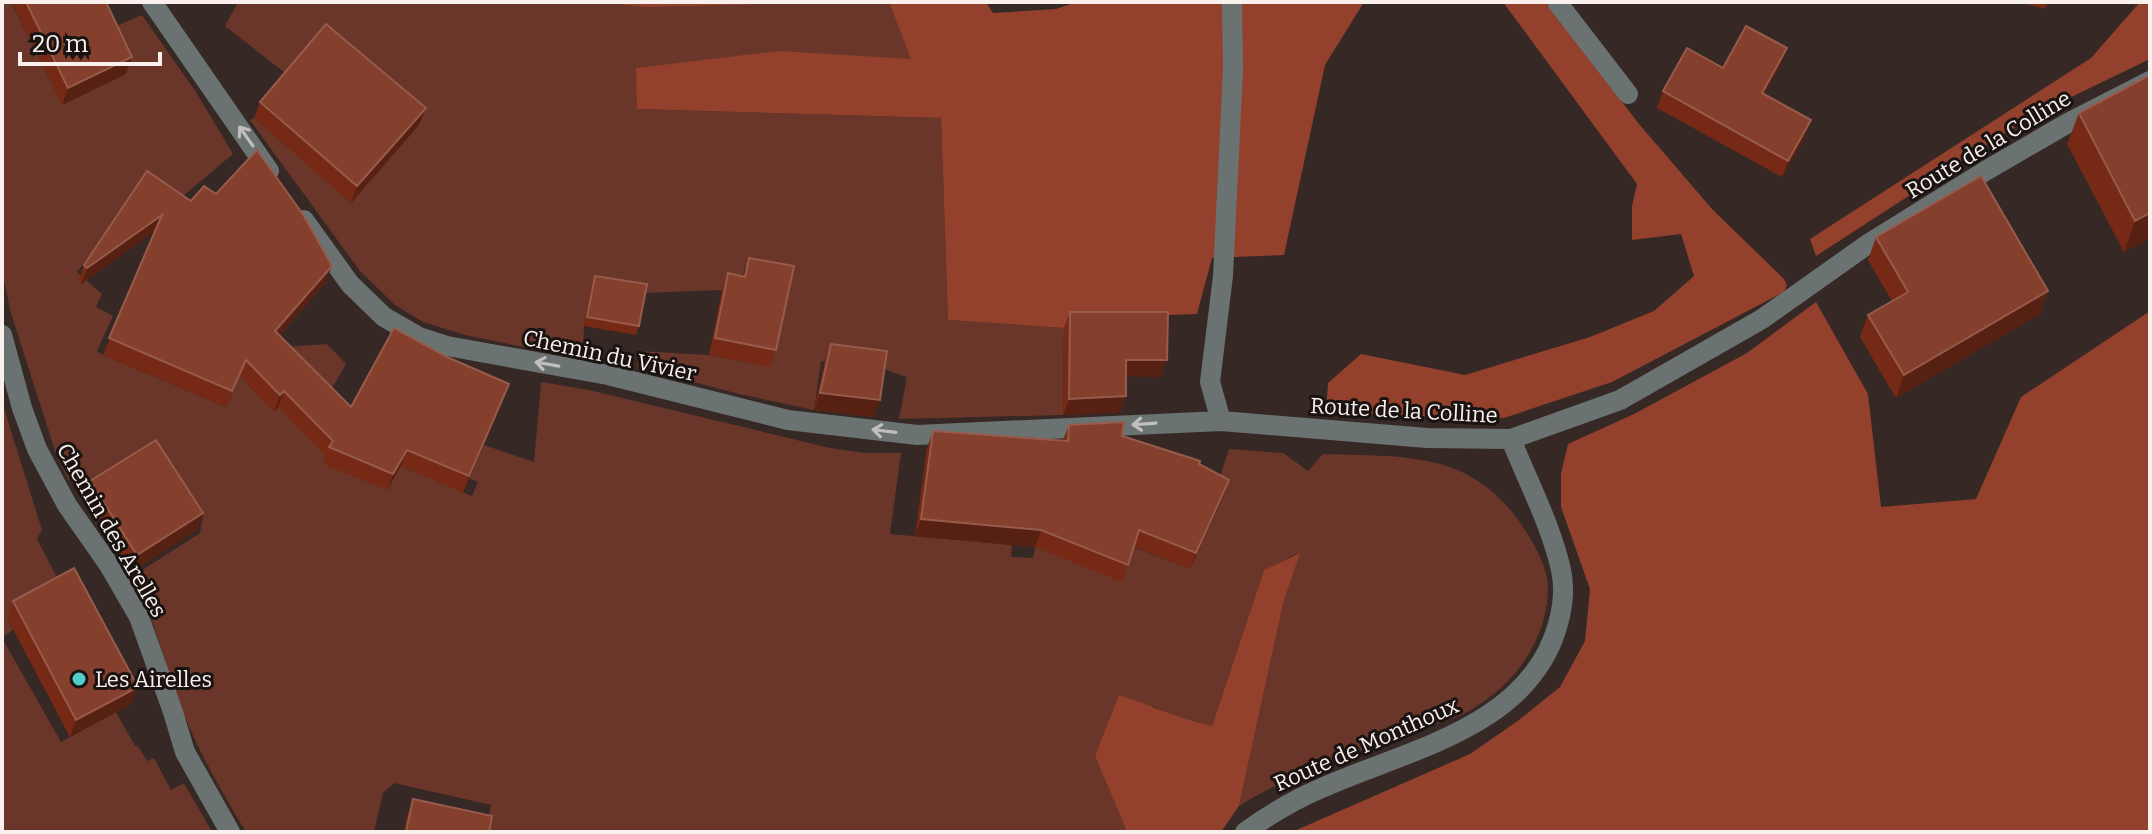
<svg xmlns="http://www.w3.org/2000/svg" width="2152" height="834" viewBox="0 0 2152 834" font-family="Bitter,serif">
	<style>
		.green { fill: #693629 }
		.forest { fill: #93402c }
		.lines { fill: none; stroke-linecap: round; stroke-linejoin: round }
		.pedestrian { stroke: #6b7372; stroke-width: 20 }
		.minor { stroke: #6b7372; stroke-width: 20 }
		.wall { fill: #762a16 }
		.shaded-wall { fill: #562012 }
		.building { fill: #843f2d; stroke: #975b4c; stroke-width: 2 }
		.oneway { stroke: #c1bebc }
		.poi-dot { fill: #53cdc9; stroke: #191311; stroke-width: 3 }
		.labels { text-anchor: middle; stroke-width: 6; stroke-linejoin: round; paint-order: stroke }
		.street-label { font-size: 22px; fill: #faf0ee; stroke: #191311 }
		.poi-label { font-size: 22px; fill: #faf0ee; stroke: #191311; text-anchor: start }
	</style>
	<rect width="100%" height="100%" fill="#362824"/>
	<path class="green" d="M2 2H20L13 6 62 104 105 31 142 15 196 92 233 154 170 207 94 250 77 272 102 294 96 307 113 316 97 351 103 355 226 407 256 340 287 347 327 344 346 364 324 402 280 358 250 387 274 411 278 407 401 466 472 496 478 482 469 478 484 445 534 462 541 382 589 390 830 448 865 453H901L890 534 1012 545 1011 557 1033 558 1042 512 1190 569 1229 449 1283 453 1308 471 1323 454C1410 457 1475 450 1527 533 1537 549 1548 569 1548 589 1547 641 1514 686 1469 711 1451 721 1426 726 1406 734 1350 754 1290 774 1239 806L1284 600 1298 553 1264 571 1212 726 1174 717 1153 706 1095 756 1127 832H486L491 805 394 783 383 793 374 832H246C220 789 192 741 176 693 162 653 152 614 133 576L200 533 203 515 156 447 145 449 84 487 68 479 56 454 10 310 2 269Z
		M238 2H889L912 59H870L637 109 941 118 948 320 1064 328 1063 415 899 419 907 377 881 368 821 361 814 410 739 394 637 367 639 351 709 355 767 366 774 273 745 267 739 293 722 290 643 293 592 284 584 326 583 350 567 356 465 335 423 322 395 305 360 271 250 120 254 118 351 202 419 124 289 76 225 26Z
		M2 402 42 530 37 539 62 587 7 618 13 630 2 637Z
		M2 638 61 742 116 712 135 746H138L147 761 154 758 171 790 184 783 212 832H2Z"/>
	<path class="forest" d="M599 2H836L647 7Z
		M889 2H986L993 13 1056 9 1077 2H1364L1325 65 1284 255 1212 258 1197 314 1168 315 1162 329 1064 328 948 320 941 118 637 109 636 68 779 51 911 59Z
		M1503 2H1545L1639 124 1712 209 1784 279 1787 285 1784 292 1612 382 1504 418 1326 414 1328 383 1361 354 1465 375 1590 337 1654 311 1694 276 1681 234 1632 240V206L1637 184Z
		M2140 2H2150V59L2032 116 1816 256 1810 239 2091 58Z
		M1816 302 1868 394 1881 507 1976 499 2021 397 2150 311V832H1292L1470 754 1519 720 1560 687 1585 641 1590 589 1561 507V474L1568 444 1634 414 1747 353Z
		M1300 553 1284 600 1239 806 1221 832H1127L1095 756 1119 695C1150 705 1179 719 1212 726L1264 570Z"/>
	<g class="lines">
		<path class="pedestrian" d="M1557 2 1628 94"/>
		<path class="minor" d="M152 2 269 171
			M1232 2 1233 70 1223 276 1210 382 1221 421 1427 438 1511 439 1620 400 1762 319 1868 244 1987 170 2068 123 2150 81
			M304 220 350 284 384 317 419 337 447 346 608 375 788 420 917 435 1221 421
			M2 335 22 408 37 449 67 505 109 565 139 617 173 712 185 752 230 832
			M1245 832C1270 814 1295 799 1324 787 1409 749 1530 727 1558 624 1563 606 1565 588 1561 570 1551 525 1528 482 1511 439"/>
	</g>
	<path class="wall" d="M14 2H106L132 57 126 74 62 105 13 5Z
		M2019 2H2048L2045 9Z
		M1781 65 1764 94 1805 137 1782 177 1657 108 1663 91 1723 68Z
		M2150 75V238L2124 252 2067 144 2079 113Z
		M260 102 419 125 351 203 254 118Z
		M191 201 326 282 280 335 351 407 503 400 463 493 401 466 387 490 323 464 326 456 278 407 274 412 240 376 226 407 103 355 154 232 81 284 78 282 84 265Z
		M1876 237 2048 291 2040 314 1896 398 1860 337 1868 315 1892 301 1868 260Z
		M749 258 776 350 770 367 709 355 722 290 728 273 743 276Z
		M595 276 639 326 636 335 584 326 591 285Z
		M1070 312 1161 377 1126 376V396L1120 412 1063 415 1064 328Z
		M831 344 880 400 874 417 814 410 825 361Z
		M1069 425 1122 436 1199 464 1229 480 1223 497 1190 569 1134 547 1122 582 1035 547 915 536 927 448 933 431 1063 440Z
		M90 481 203 513 197 530 131 572 84 498Z
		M13 601 138 687 131 704 70 737 7 618Z
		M413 799 489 832H404L407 816Z"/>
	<path class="shaded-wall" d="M1787 48 1781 65 1756 110 1762 93Z
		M132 57 126 74 62 105 68 88Z
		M426 108 419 125 351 203 357 186Z
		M1811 120 1805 137 1782 177 1788 161Z
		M2150 213V238L2124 252 2135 221Z
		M162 215 156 231 81 284 87 268Z
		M332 266 326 282 269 347 275 331Z
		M2048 291 2040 314 1896 398 1904 375Z
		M1126 360H1167L1161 377 1120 376Z
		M509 384 503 400 463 493 469 476Z
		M284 391 278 407 274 412 280 395Z
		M820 393 880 400 874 417 814 410Z
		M1126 396 1120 412 1063 415 1069 399Z
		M407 450 401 466 387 490 393 474Z
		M1229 480 1223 497 1190 569 1196 553Z
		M203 513 197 530 131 572 137 555Z
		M921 519 1041 530 1035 547 915 536Z
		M138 687 131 704 70 737 76 720Z"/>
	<path class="building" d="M26 2H106L132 57 68 88Z
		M326 24 426 108 357 186 260 102Z
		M1746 26 1787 48 1762 93 1811 120 1788 161 1663 91 1687 48 1723 68Z
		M2150 75V213L2135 221 2079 113Z
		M257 150 304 216 332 266 275 331 351 407 394 328 447 357 509 384 469 476 407 450 393 474 329 447 333 441 284 391 280 395 246 360 232 391 109 338 162 215 87 268 84 265 147 171 191 201 204 186 216 194Z
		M1981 176 2048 291 1904 375 1868 315 1908 292 1876 237Z
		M749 258 794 266 776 350 715 338 728 273 745 277Z
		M595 276 647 284 639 326 587 317Z
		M1070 312H1168L1167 360H1126V396L1069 399Z
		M831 344 887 351 880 400 820 393Z
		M1124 422 1122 436 1200 461 1199 464 1229 480 1196 553 1139 530 1128 565 1041 530 921 519 933 431 1068 441 1069 425Z
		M156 440 203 513 137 555 90 481Z
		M74 568 138 687 76 720 13 601Z
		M413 799 492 816 489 832H406Z"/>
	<defs><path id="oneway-shaft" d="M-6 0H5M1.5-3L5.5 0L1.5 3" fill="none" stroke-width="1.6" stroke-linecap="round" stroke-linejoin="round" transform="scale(2)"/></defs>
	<g class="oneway">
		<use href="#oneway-shaft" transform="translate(246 136) rotate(-125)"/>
		<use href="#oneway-shaft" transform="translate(547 364) rotate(-170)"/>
		<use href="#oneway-shaft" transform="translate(1144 424) rotate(176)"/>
		<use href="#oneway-shaft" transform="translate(884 431) rotate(-173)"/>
	</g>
	<circle class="poi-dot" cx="79" cy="679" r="8"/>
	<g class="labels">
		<g class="street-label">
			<text transform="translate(1988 144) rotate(-31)" y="8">Route de la Colline</text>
			<text transform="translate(610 355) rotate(12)" y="8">Chemin du Vivier</text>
			<text transform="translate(1404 410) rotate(3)" y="8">Route de la Colline</text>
			<text transform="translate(112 530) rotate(60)" y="8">Chemin des Arelles</text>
			<text transform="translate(1366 744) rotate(-24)" y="8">Route de Monthoux</text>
		</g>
		<g class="poi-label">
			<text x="95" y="687">Les Airelles</text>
		</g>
	</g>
	<rect width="2152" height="834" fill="none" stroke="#faf0ee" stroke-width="8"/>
	<path d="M20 52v12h140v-12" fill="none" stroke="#faf0ee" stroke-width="4"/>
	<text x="32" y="52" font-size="24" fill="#faf0ee" stroke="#191311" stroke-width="6" paint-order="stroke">20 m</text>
</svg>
